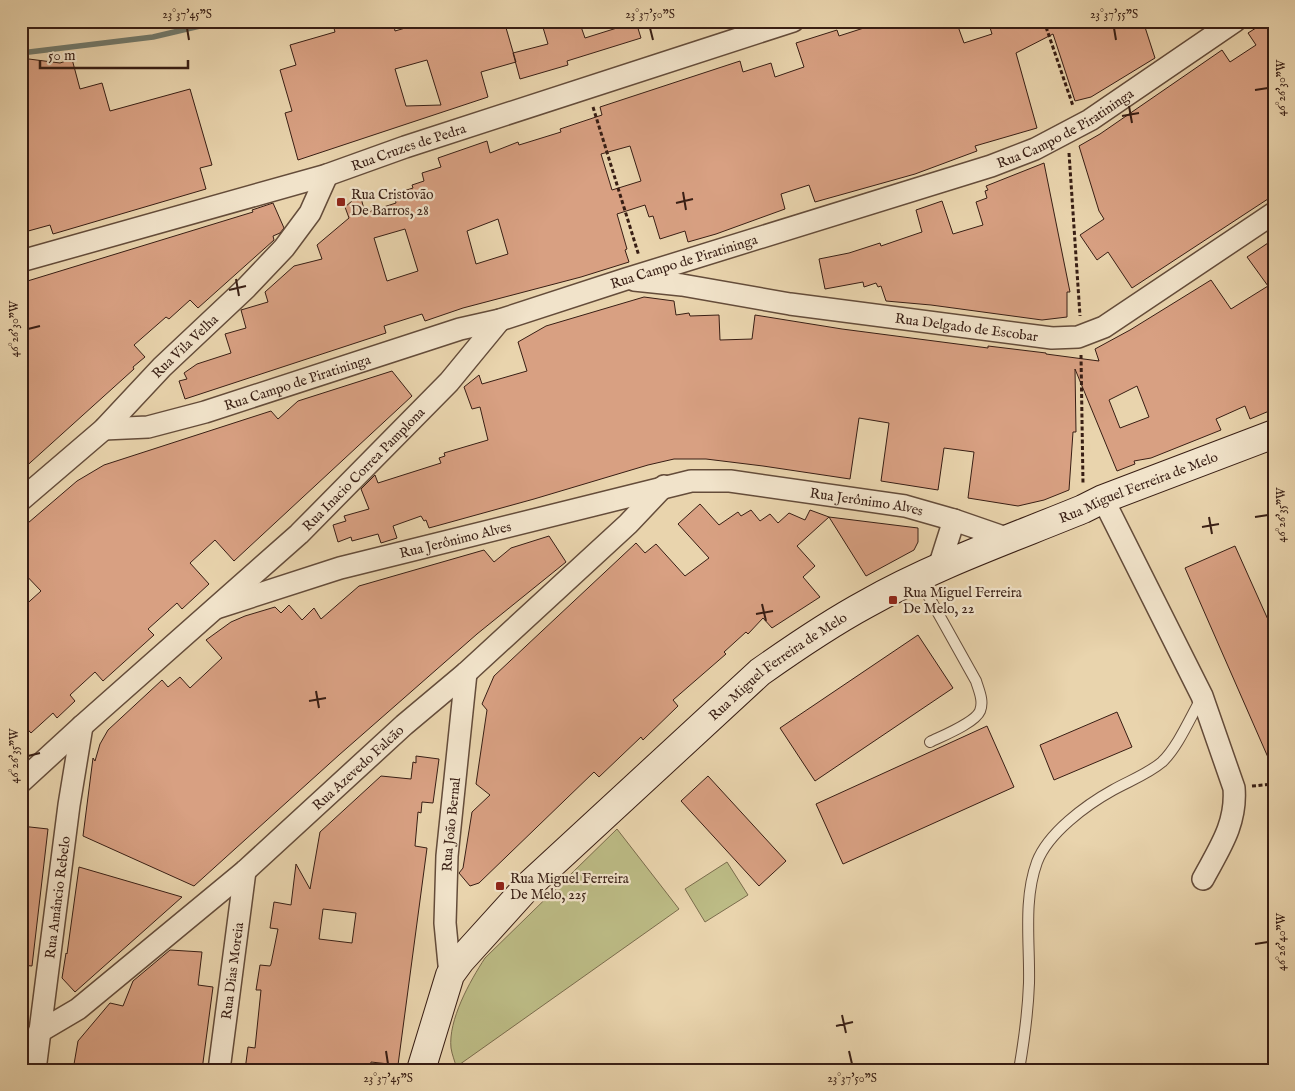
<svg xmlns="http://www.w3.org/2000/svg" width="1295" height="1091" viewBox="0 0 1295 1091" font-family="'IM FELL English',serif">
	<style>
		.green { fill: #bcbb85; stroke: #7a6c4c }
		.lines { fill: none; stroke-linecap: round; stroke-linejoin: round }
		.stream { stroke: #727a6c; stroke-width: 5.5 }
		.building { fill: #d8a082; stroke: #381e14; fill-rule: evenodd }
		.lane-casing { stroke: #644c3a; stroke-width: 12 }
		.street-casing { stroke: #644c3a; stroke-width: 24 }
		.secondary-casing { stroke: #381e14; stroke-width: 30 }
		.path { stroke: #381e14; stroke-width: 3; stroke-dasharray: 4 2.5; stroke-linecap: butt }
		.lane { stroke: #f1e3ca; stroke-width: 10 }
		.street { stroke: #f1e3ca; stroke-width: 21 }
		.secondary { stroke: #f1e3ca; stroke-width: 28 }
		.ticks { fill: none; stroke: #381e14; stroke-width: 2 }
		.poi-dot { fill: #8f2418; stroke: #f1e3ca; stroke-width: 2 }
		.labels { text-anchor: middle; stroke-width: 4.5; stroke-linejoin: round; paint-order: stroke }
		.street-label { font-size: 14px; fill: #381e14; stroke: #f1e3ca }
		.poi-label { font-size: 14px; fill: #381e14; stroke: #f1e3ca; text-anchor: start }
		.neatline { fill: none; stroke: #381e14; stroke-width: 2 }
		.ticks-label { font-size: 12px; text-anchor: middle; fill: #381e14 }
	</style>
	<rect width="100%" height="100%" fill="#e9d4ad"/>
	<filter id="stains"><feTurbulence type="fractalNoise" baseFrequency=".004" numOctaves="4"/><feColorMatrix values="0 0 0 0 .2 0 0 0 0 .09 0 0 0 0 .02 0 0 0 .5 -.17"/></filter>
	<radialGradient id="worn" r=".72"><stop offset=".6" stop-color="#630" stop-opacity="0"/><stop offset="1" stop-color="#630" stop-opacity=".3"/></radialGradient>
	<path class="green" d="M617 829 679 909 456 1067C455 1061 452 1055 451 1048 448 1020 470 981 485 958Z
		M727 862 748 895 705 922 685 889Z"/>
	<g class="lines">
		<path class="stream" d="M21 53 153 37 221 21"/>
	</g>
	<path class="building" d="M332 21H393L395 31 429 21H504L516 62 481 72 488 97 298 160 285 113 292 111 280 70 296 65 290 45 335 32ZM427 60 441 105 406 106 395 69Z
		M541 21H579L585 38 636 22 641 38 567 61 568 65 520 79 513 53 548 44Z
		M871 21H956L964 43 992 34 988 21H1143L1155 58 1091 97 1075 101 1053 34 1016 53 1037 128 975 146 977 151 915 174 815 202 809 185 781 194 785 209 716 234 688 242 685 231 660 239 653 216 649 217 645 205 617 214 627 249 625 250 629 262 581 277 463 308 425 321 422 314 384 326 386 333 185 399 179 381 187 379 184 373 197 364 231 353 225 334 246 328 241 310 268 302 265 292 294 266 322 259 317 245 349 218 345 207 360 194 365 213 396 203 394 194 413 188 412 185 424 181 422 173 441 167 438 158 487 141 490 153 518 142 519 145 561 132 560 129 602 115 600 107 740 61 743 72 771 63 775 77 804 67 796 43 837 30 839 36 873 25ZM630 146 641 181 612 190 601 154ZM498 219 508 254 476 264 467 231ZM405 229 418 271 387 281 374 238Z
		M1267 21H1274V195L1132 288 1108 252 1097 260 1080 235 1104 219 1099 211 1079 146 1100 134 1222 50 1230 62 1256 45 1248 33Z
		M21 58 60 63 72 59 80 89 102 83 110 111 190 89 212 165 200 168 206 189 53 234 50 225 21 233Z
		M1044 163 1070 292H1067V317L1042 320 931 305 886 301 881 286 878 287 876 283 864 287 863 282 825 289 819 259 849 253 880 243 881 246 922 232 916 210 942 201 953 234 983 225 976 202 987 198 985 191 988 190 986 186Z
		M273 203 284 228 280 233 273 236 274 240 198 308 190 300 169 319 166 317 134 345 145 357 133 367 134 369 21 471V283L253 212 252 210Z
		M1274 239V409L1250 419 1245 406 1216 419 1221 430 1151 458 1134 461 1135 464 1117 471 1075 369 1076 432H1073L1069 490 1044 500 1018 506 968 498 974 452 944 448 938 490 881 481 889 423 859 418 850 479 763 466 706 459H674L648 465 534 499 429 528 426 520 424 521 421 516 393 526 397 538 381 543 378 534 352 541 351 537 338 542 333 525 346 521 344 516 369 509 361 489 375 475 378 483 441 463 439 458 445 456 444 453 488 440 480 407 472 409 464 387 479 375 482 384 527 371 518 342 546 326 644 297 674 301 676 315 689 313 690 316 719 315 720 340 752 339 755 315 842 329 988 348V346L1046 353V354L1099 361 1095 349 1130 330 1211 280 1231 309 1268 286 1247 257ZM1137 386 1149 417 1120 428 1109 400Z
		M392 371 412 396 234 561 215 540 190 563 209 584 182 609 177 603 148 629 154 635 103 681 95 672 70 695 75 701 57 718 53 713 31 733 21 722V609L41 591 21 570V529L77 481 104 465 271 411 278 419 298 401Z
		M700 504 719 525 738 512 741 516 751 510 760 521 770 514 778 523 789 513 805 520 810 510 829 517 797 546 815 566 803 577 820 597 772 628 763 618 748 634 746 632 724 652 726 654 673 700 678 706 643 740 641 737 599 777 594 772 479 883 470 886 459 873 463 868 472 812 490 795 476 784 487 710 482 704 494 676 636 543 645 553 656 544 685 576 709 558 678 524Z
		M829 517 918 528V542L914 550 866 576Z
		M549 536 566 562 477 634 339 755 194 886 83 836 93 758 95 761 100 744 108 730 162 680 168 687 180 677 190 688 222 658 206 640 231 622 245 616 275 607 281 613 289 605 302 620 314 608 321 619 359 586 484 550 494 562 511 548Z
		M1235 546 1274 633V771L1185 568Z
		M918 635 953 688 815 781 780 728Z
		M1117 712 1132 747 1054 780 1040 745Z
		M987 726 1014 787 843 864 816 804Z
		M416 756 439 759 433 803 422 802 421 813 418 812 415 846 427 848 398 1065 371 1062 370 1070H245L248 1047 255 1048 261 990H256L260 965 270 966 271 964 278 929 270 928 274 902 291 905 296 864 310 889 320 832 381 776 411 779 413 762 416 763ZM323 909 356 913 352 943 319 939Z
		M708 776 786 861 759 886 681 801Z
		M21 826 48 829 32 966 21 965Z
		M79 867 182 897 75 992 62 978 66 953 67 954Z
		M170 950 202 952 198 985 213 987 202 1070H73L78 1041 110 1003 123 1006 133 981Z"/>
	<g class="lines">
		<g class="lane-casing">
			<path id="lane" d="M919 579 976 681C979 691 984 701 980 711 975 723 942 736 930 742
				M1019 1070C1024 1041 1028 1012 1029 983 1030 944 1023 900 1037 862 1048 833 1086 805 1113 790 1129 781 1148 774 1162 762 1178 747 1191 716 1202 697"/>
		</g>
		<g class="street-casing">
			<g id="street">
				<path id="s1" d="M21 261 327 175 405 147 793 21"/>
				<path id="s2" d="M634 280 682 285 790 304 1052 338 1078 337 1104 327 1274 213"/>
				<path id="s3" d="M104 429 148 427 205 412 460 329 500 320 626 279 991 166 1035 149 1090 120 1235 21"/>
				<path d="M1103 499 1202 696 1234 788C1237 824 1219 849 1203 879"/>
				<path id="s4" d="M21 500 104 429 162 367 246 288 284 248 310 213 327 175"/>
				<path d="M939 567 954 520"/>
				<path id="s5" d="M216 608 340 568 691 481H730L905 506 954 520 1009 539"/>
				<path id="s6" d="M21 782 82 726 299 534 449 382 500 320"/>
				<path id="s7" d="M450 975 445 923 447 856 466 673"/>
				<path id="s8" d="M39 1032 78 1009 245 871 404 725 466 673 628 524 664 486"/>
				<path id="s9" d="M35 1070 69 805 82 726"/>
				<path id="s10" d="M219 1070 245 871"/>
			</g>
		</g>
		<g class="secondary-casing">
			<g id="secondary">
				<path id="s11" d="M421 1070 450 975 461 960 527 887 760 672C794 648 829 624 866 604 935 565 1010 539 1083 509L1103 499 1274 434"/>
			</g>
		</g>
		<path class="path" d="M1044 21 1073 106
			M593 107 639 256
			M1069 153 1080 316
			M1081 355 1083 484
			M1252 786 1274 784"/>
		<use href="#lane" class="lane"/>
		<use href="#street" class="street"/>
		<use href="#secondary" class="secondary"/>
	</g>
	<path class="ticks" d="M187 28 189 40M650 28 653 40M1114 28 1116 40M1255 90 1268 88M1129 106 1132 123M1122 116 1139 113M683 192 686 210M676 203 693 199M236 279 239 296M229 290 246 286M28 329 40 326M1209 517 1212 534M1255 517 1268 515M1202 527 1219 524M762 604 766 621M756 614 773 611M316 691 319 708M309 701 326 698M28 756 40 753M1255 944 1268 942M842 1015 846 1033M836 1026 853 1022M386 1051 388 1064M849 1051 852 1064"/>
	<g class="poi-dot">
		<rect x="336" y="197" width="10" height="10" rx="2.5"/>
		<rect x="888" y="595" width="10" height="10" rx="2.5"/>
		<rect x="495" y="881" width="10" height="10" rx="2.5"/>
	</g>
	<g class="labels">
		<g class="street-label">
			<text dy="5" stroke="none"><textPath href="#s3" startOffset="1010">Rua Campo de Piratininga</textPath></text>
			<text dy="5" stroke="none"><textPath href="#s1" startOffset="404">Rua Cruzes de Pedra</textPath></text>
			<text dy="5" stroke="none"><textPath href="#s3" startOffset="605">Rua Campo de Piratininga</textPath></text>
			<text dy="5" stroke="none"><textPath href="#s2" startOffset="336">Rua Delgado de Escobar</textPath></text>
			<text dy="5" stroke="none"><textPath href="#s4" startOffset="225">Rua Vila Velha</textPath></text>
			<text dy="5" stroke="none"><textPath href="#s3" startOffset="200">Rua Campo de Piratininga</textPath></text>
			<text dy="5" stroke="none"><textPath href="#s6" startOffset="464">Rua Inacio Correa Pamplona</textPath></text>
			<text dy="5" stroke="none"><textPath href="#s11" startOffset="956">Rua Miguel Ferreira de Melo</textPath></text>
			<text dy="5" stroke="none"><textPath href="#s5" startOffset="669">Rua Jerônimo Alves</textPath></text>
			<text dy="5" stroke="none"><textPath href="#s5" startOffset="249">Rua Jerônimo Alves</textPath></text>
			<text dy="5" stroke="none"><textPath href="#s11" startOffset="551">Rua Miguel Ferreira de Melo</textPath></text>
			<text dy="5" stroke="none"><textPath href="#s8" startOffset="415">Rua Azevedo Falcão</textPath></text>
			<text dy="5" stroke="none"><textPath href="#s7" startOffset="151">Rua João Bernal</textPath></text>
			<text dy="5" stroke="none"><textPath href="#s9" startOffset="174">Rua Amâncio Rebelo</textPath></text>
			<text dy="5" stroke="none"><textPath href="#s10" startOffset="100">Rua Dias Moreia</textPath></text>
		</g>
		<g class="poi-label">
			<text x="351" y="199">Rua Cristovão<tspan x="351" dy="16">De Barros, 28</tspan></text>
			<text x="903" y="597">Rua Miguel Ferreira<tspan x="903" dy="16">De Melo, 22</tspan></text>
			<text x="510" y="883">Rua Miguel Ferreira<tspan x="510" dy="16">De Melo, 225</tspan></text>
		</g>
	</g>
	<rect width="1295" height="1091" fill="none" stroke="#e9d4ad" stroke-width="55"/>
	<path d="M40 60v8h148v-8" fill="none" stroke="#381e14" stroke-width="2.5"/>
	<text x="48" y="60" font-size="15" fill="#381e14" stroke="#f1e3ca" stroke-width="4" paint-order="stroke">50 m</text>
	<rect x="28" y="28" width="1240" height="1036" class="neatline"/>
	<g class="ticks-label">
		<text x="187" y="18">23°37'45"S</text>
		<text x="650" y="18">23°37'50"S</text>
		<text x="1114" y="18">23°37'55"S</text>
		<text transform="translate(1281 88) rotate(-90)" y="4">46°26'30"W</text>
		<text transform="translate(14 329) rotate(-90)" y="4">46°26'30"W</text>
		<text transform="translate(1281 515) rotate(-90)" y="4">46°26'35"W</text>
		<text transform="translate(14 756) rotate(-90)" y="4">46°26'35"W</text>
		<text transform="translate(1281 942) rotate(-90)" y="4">46°26'40"W</text>
		<text x="388" y="1082">23°37'45"S</text>
		<text x="852" y="1082">23°37'50"S</text>
	</g>
	<rect width="100%" height="100%" filter="url(#stains)"/>
	<rect width="100%" height="100%" fill="url(#worn)"/>
</svg>
